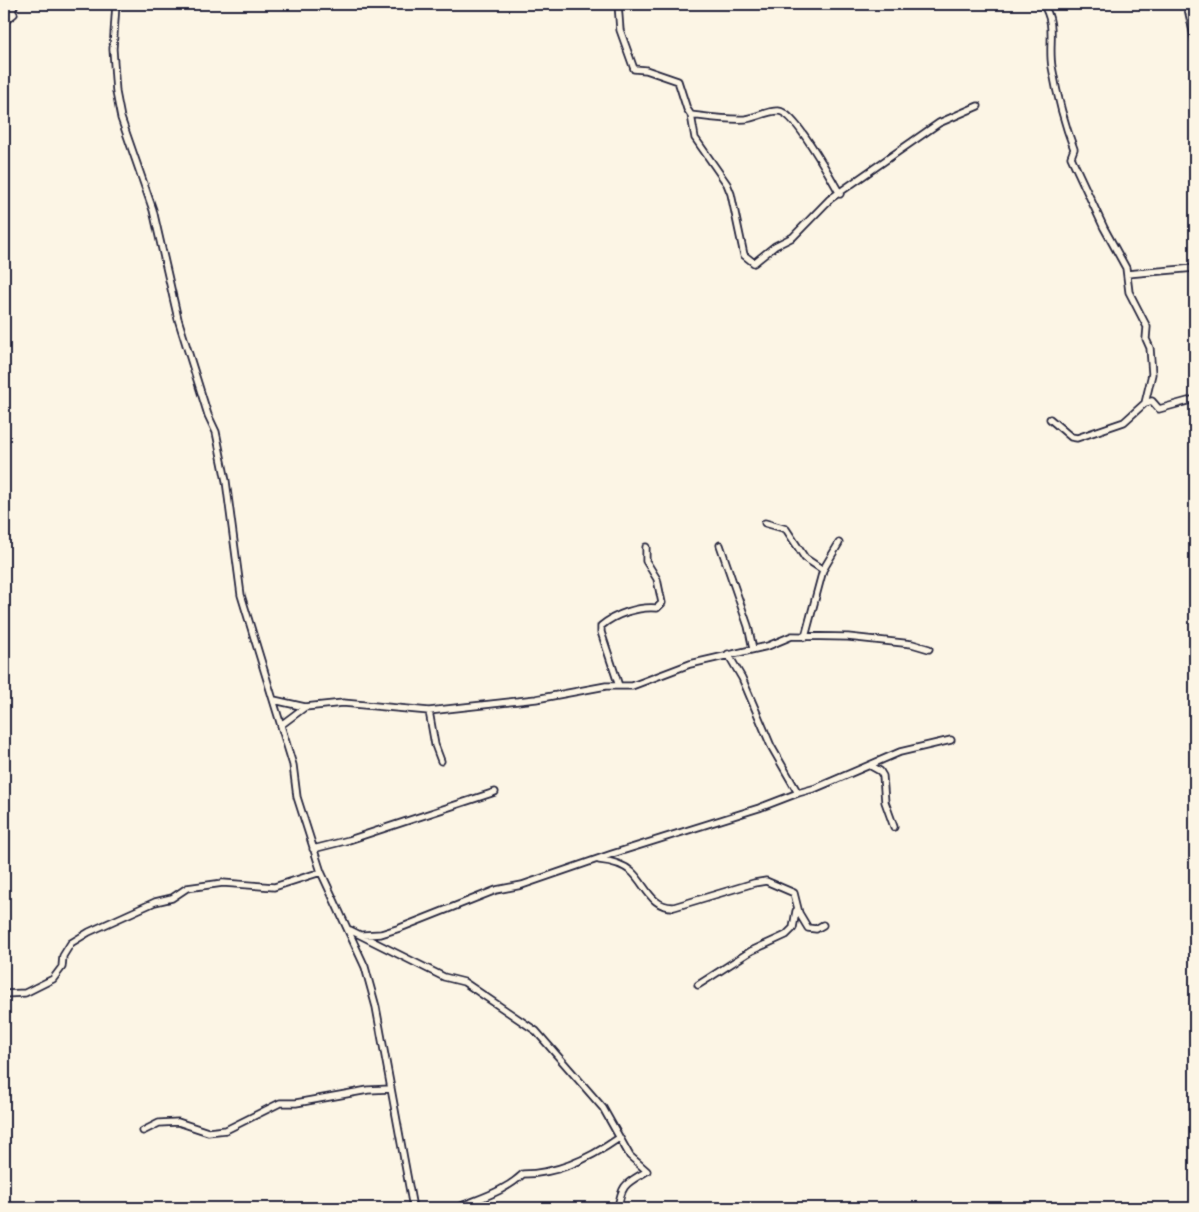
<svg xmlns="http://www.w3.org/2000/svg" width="1199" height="1212" viewBox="0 0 1199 1212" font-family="Mynerve,sans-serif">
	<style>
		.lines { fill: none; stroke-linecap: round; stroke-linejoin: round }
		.minor-casing { stroke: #22223b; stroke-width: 9 }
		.minor { stroke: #fcf5e5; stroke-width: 5.5 }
	</style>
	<rect width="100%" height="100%" fill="#fcf5e5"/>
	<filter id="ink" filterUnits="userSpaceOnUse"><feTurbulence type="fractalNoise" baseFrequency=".02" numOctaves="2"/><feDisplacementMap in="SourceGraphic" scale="10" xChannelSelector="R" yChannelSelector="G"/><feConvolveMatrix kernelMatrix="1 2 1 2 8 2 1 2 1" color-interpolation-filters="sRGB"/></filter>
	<g filter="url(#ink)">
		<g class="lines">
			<g class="minor-casing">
				<path id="minor" d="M116 4 113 49 116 92 121 118 153 210 178 319 208 415 216 432 226 481 241 595 293 765 297 797 321 872 365 967 376 1007 413 1208
					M618 4 620 30 634 69 646 70 678 81 687 109 691 115C708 117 728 120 745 119 756 118 768 110 779 111 795 112 831 178 840 194
					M1043 4C1057 25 1048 44 1052 67 1057 95 1064 123 1074 149L1071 157 1104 228 1126 268 1129 292 1147 327 1146 339 1150 348 1152 374 1145 403
					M1187 4 1195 41
					M4 22 14 14 12 11 15 4
					M691 115 695 138 727 184 731 194 744 255 754 263 775 246 793 237 830 199 939 123 978 106
					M1127 274 1195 268
					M1050 419 1071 437 1077 438 1124 422 1145 403 1152 401 1159 409 1195 399
					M765 523 786 529 805 558 823 570
					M720 545 748 626 753 649
					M805 637 823 570 839 543
					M728 654 742 678 771 746 798 793
					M619 686 601 632V626C615 614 639 606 657 608L662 603 657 579 646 561V547
					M274 700 305 707 343 703 429 711 536 699 606 686H632L690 664 768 646 792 636 848 637 912 644 929 649
					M429 711 435 745 441 761
					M281 725 305 707
					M871 766 880 771 883 776 885 802 894 827
					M313 849 349 840 495 792
					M599 860C610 861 623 864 632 872 646 885 651 908 674 907L754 883 766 881 794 893 799 913 808 928 816 929 823 925
					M350 930 444 977 464 982 536 1031 603 1108 630 1156 647 1171C626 1184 622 1183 618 1208
					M363 935 381 934 400 928 496 890 522 885 612 854 759 808 798 793 816 788 900 752 951 740
					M698 985 751 951 786 935 793 928 796 911
					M4 994 25 993 53 979 62 967 63 956 71 943 89 932 155 902 172 898 187 888 223 883 274 887 321 872
					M143 1131 159 1123 178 1122 208 1132 226 1130 280 1103H296L368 1090 391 1089
					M457 1208C480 1198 504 1192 523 1174 557 1174 592 1157 619 1138"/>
			</g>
			<use href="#minor" class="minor"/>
		</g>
	</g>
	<rect width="1199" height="1212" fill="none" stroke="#fcf5e5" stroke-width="20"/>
	<rect x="10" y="10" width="1179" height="1192" fill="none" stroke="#22223b" stroke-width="2" filter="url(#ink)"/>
</svg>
